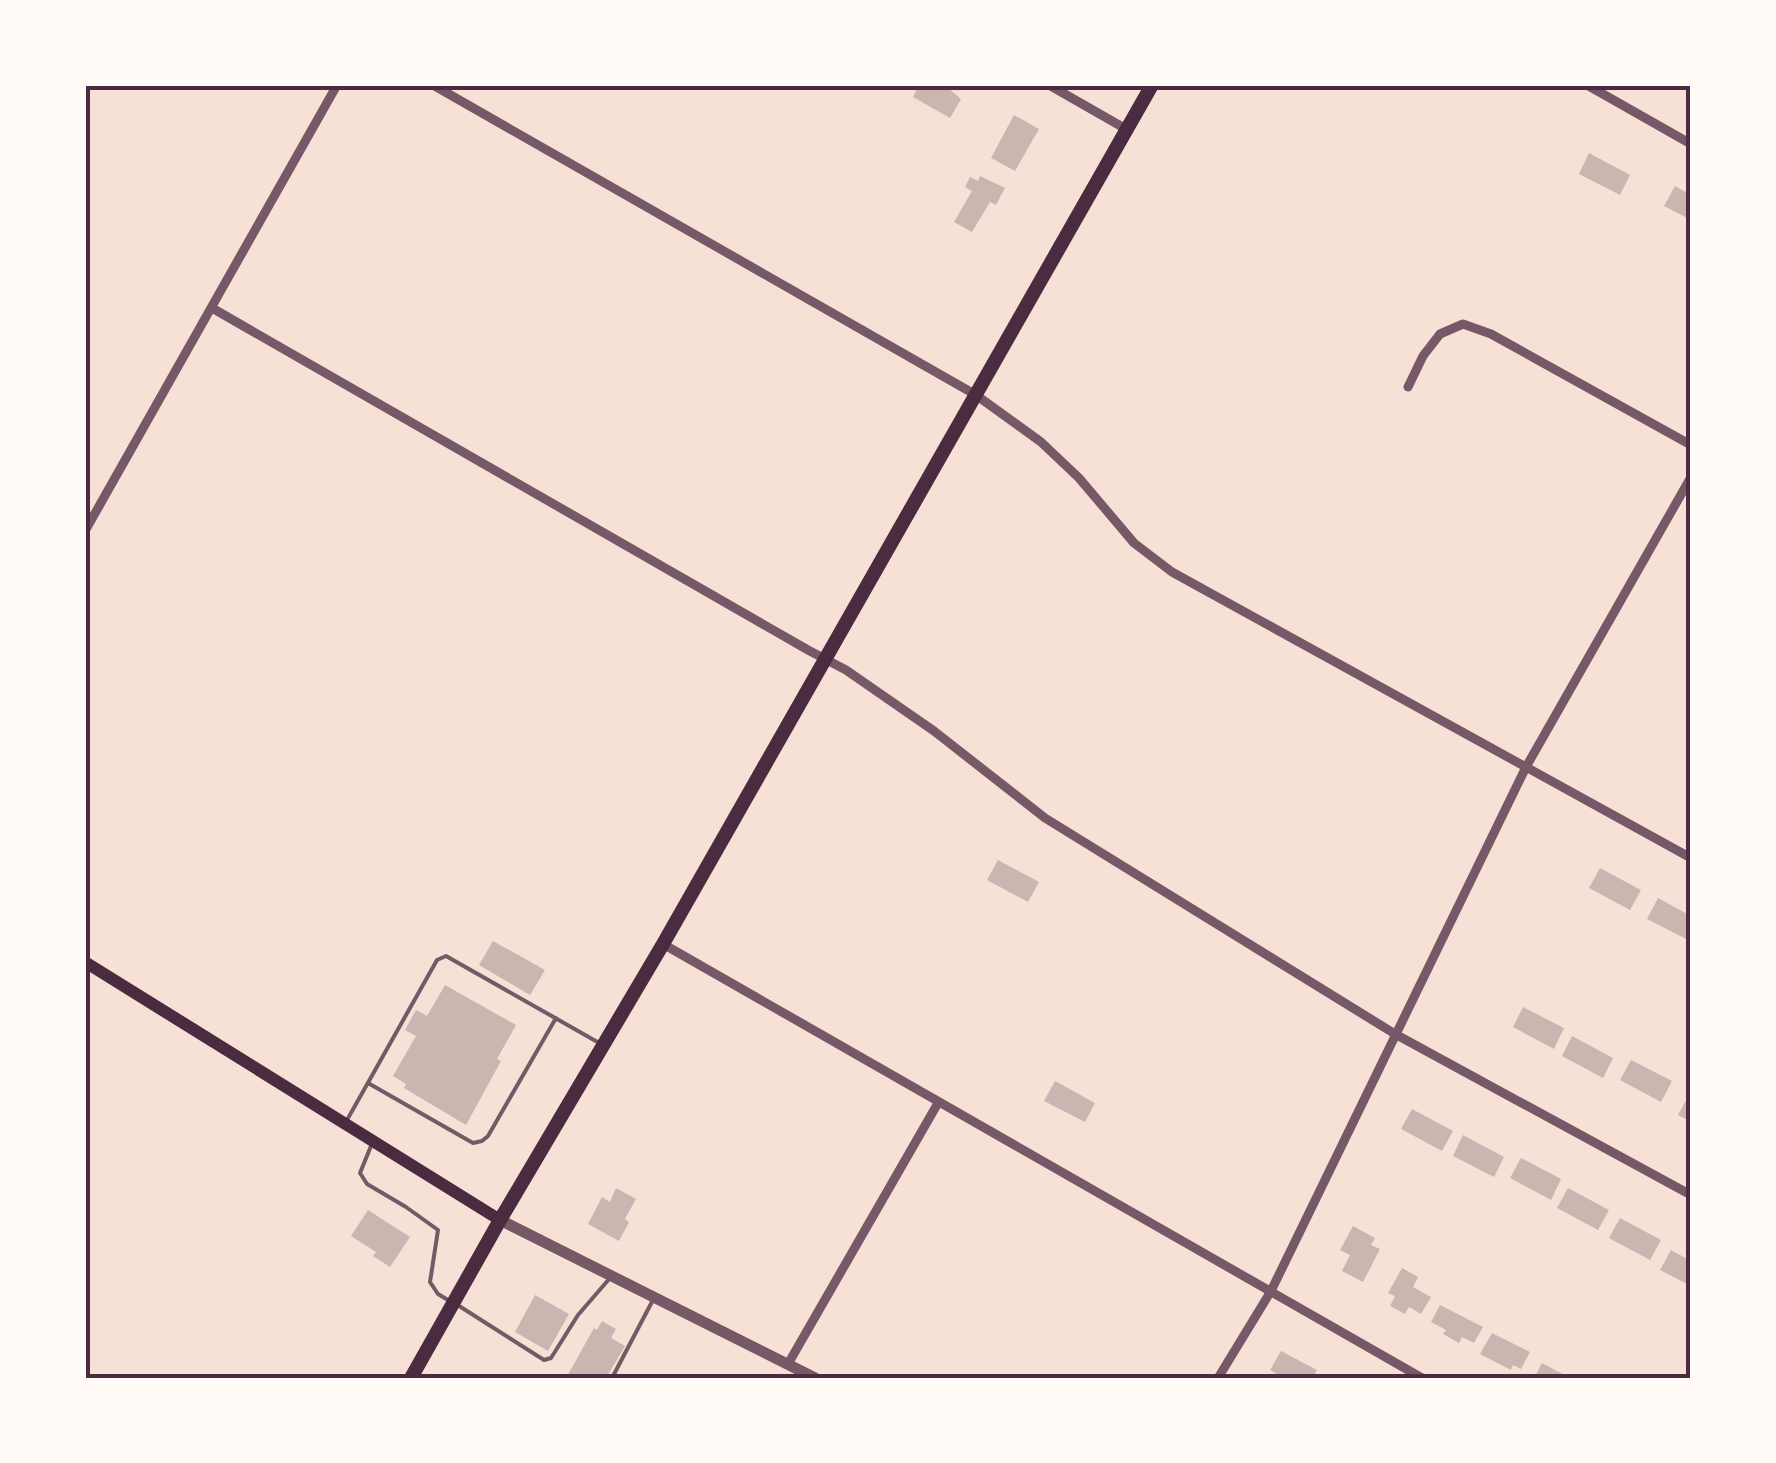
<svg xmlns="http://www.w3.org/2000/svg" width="1776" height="1463" viewBox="0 0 1776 1463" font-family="'Archivo Narrow',sans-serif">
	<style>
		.building { fill: #ccb4b1 }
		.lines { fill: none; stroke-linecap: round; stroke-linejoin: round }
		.service { stroke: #755966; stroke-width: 4 }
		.minor { stroke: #755966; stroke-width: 9 }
		.tertiary { stroke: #755966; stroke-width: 11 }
		.secondary { stroke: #4a2c40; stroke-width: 12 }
		.primary { stroke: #4a2c40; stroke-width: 14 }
		.neatline { fill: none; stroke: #4a2c40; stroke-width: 4 }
	</style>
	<rect width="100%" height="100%" fill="#f7e1d7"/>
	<path class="building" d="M919 85H936L947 90 948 88 961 99 950 118 913 97Z
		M1014 115 1039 129 1015 171 991 158Z
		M1589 153 1630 175 1620 195 1579 174Z
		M980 176 1005 188 996 205 990 202 972 232 954 222 972 191 965 187 970 177 978 181Z
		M1675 186 1691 195V220L1664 206Z
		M998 860 1039 882 1028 902 987 880Z
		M1600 868 1641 890 1630 910 1589 888Z
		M1658 898 1691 916V934L1688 940 1647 919Z
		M493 941 545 970 530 995 479 965Z
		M445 985 516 1025 497 1059 501 1061 466 1125 404 1088 406 1084 393 1076 416 1036 405 1030 416 1010 427 1016Z
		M1523 1007 1564 1028 1554 1049 1513 1027Z
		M1572 1036 1613 1058 1603 1078 1562 1056Z
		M1631 1060 1672 1081 1661 1102 1620 1080Z
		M1055 1081 1095 1103 1085 1122 1044 1101Z
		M1691 1091V1122L1678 1115Z
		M1412 1109 1453 1131 1442 1151 1401 1129Z
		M1463 1135 1504 1157 1494 1177 1453 1156Z
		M1521 1158 1561 1179 1551 1200 1510 1178Z
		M616 1188 636 1199 625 1219 629 1222 619 1241 588 1224 602 1197 610 1202Z
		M1568 1188 1609 1210 1598 1230 1557 1208Z
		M368 1210 410 1237 390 1267 373 1256 376 1252 351 1236Z
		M1620 1218 1661 1240 1650 1260 1609 1238Z
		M1353 1226 1375 1238 1371 1245 1380 1249 1363 1282 1342 1271 1350 1255 1340 1250Z
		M1671 1250 1691 1261V1286L1660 1270Z
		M1402 1268 1418 1277 1413 1287 1431 1297 1421 1314 1409 1307 1405 1314 1390 1306 1395 1296 1388 1293Z
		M535 1295 569 1314 548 1351 515 1332Z
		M1440 1305 1483 1327 1474 1343 1462 1337 1459 1343 1443 1334 1446 1330 1431 1322Z
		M602 1321 616 1329 611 1338 625 1346 606 1378H566L594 1328 597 1330Z
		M1492 1333 1530 1352 1521 1369 1513 1365 1511 1370 1480 1354Z
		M1281 1351 1317 1370 1312 1378H1284L1270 1370Z
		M1542 1363 1570 1378H1534Z"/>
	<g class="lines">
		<path class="service" d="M368 1083 473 1143 482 1141 488 1136 556 1018
			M347 1120 437 960 446 956 601 1044
			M371 1146 360 1173 367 1184 406 1207 438 1230 430 1282 438 1294 448 1300
			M456 1304 544 1360 551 1358 578 1315 610 1278
			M612 1378 654 1298"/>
		<path class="minor" d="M433 85 976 395 1041 442 1079 478 1134 543 1172 572 1691 858
			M1049 85 1126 129
			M1587 85 1691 144
			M212 308 808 650 846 670 934 731 1045 818 1395 1034 1691 1195
			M1408 387 1423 356 1440 334 1463 324 1491 334 1691 445
			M85 531 337 85
			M663 944 1422 1378
			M788 1364 938 1103
			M1218 1378 1271 1291 1526 767 1691 477"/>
		<path class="tertiary" d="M500 1220 815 1378"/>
		<path class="secondary" d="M85 962 500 1220"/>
		<path class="primary" d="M411 1378 500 1220 663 944 1152 85"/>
	</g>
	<rect width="1776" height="1463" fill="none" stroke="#fffaf5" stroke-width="175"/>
	<rect x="88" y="88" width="1600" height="1288" class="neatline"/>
</svg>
